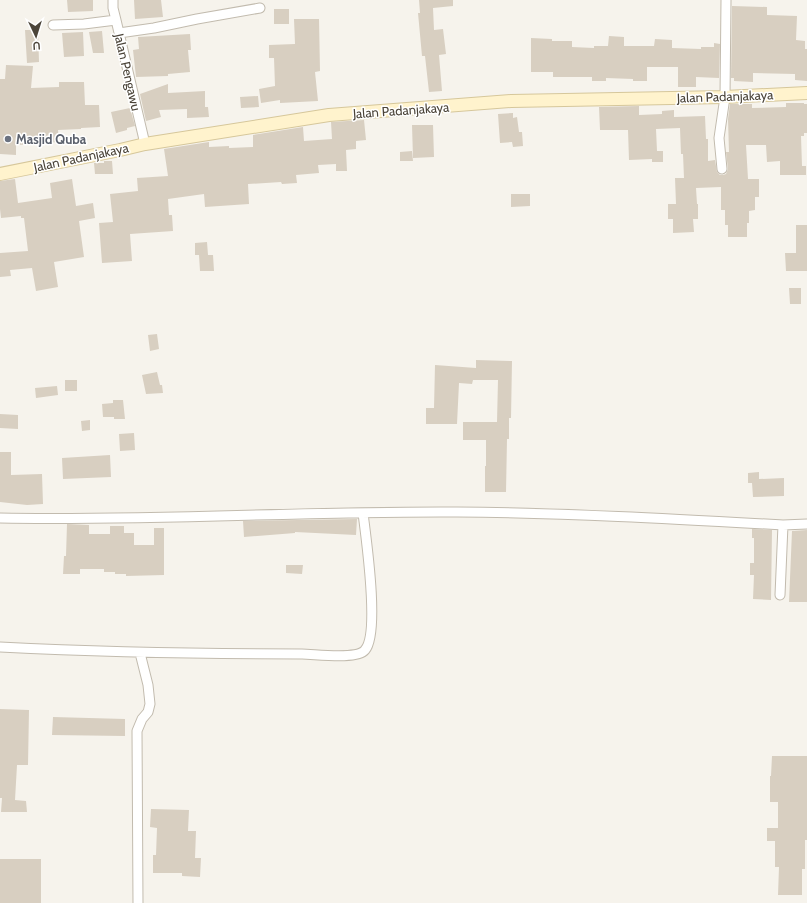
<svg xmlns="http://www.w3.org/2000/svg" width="807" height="903" viewBox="0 0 807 903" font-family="Cabin,sans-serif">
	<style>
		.building { fill: #d8cfc1 }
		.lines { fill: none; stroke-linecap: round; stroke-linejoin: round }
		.street-casing { stroke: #c2bbae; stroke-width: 11 }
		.secondary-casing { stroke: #d6c79b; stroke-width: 14 }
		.street { stroke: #fff; stroke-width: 9 }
		.secondary { stroke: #fff3cd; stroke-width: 12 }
		.worship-dot { fill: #6b7280; stroke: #fff; stroke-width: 1.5 }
		.labels { text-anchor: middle; stroke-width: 3; stroke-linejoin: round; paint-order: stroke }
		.street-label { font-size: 13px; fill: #4b4439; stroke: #fff }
		.worship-label { font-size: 13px; font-weight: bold; fill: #5b616d; stroke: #fff; text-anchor: start }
	</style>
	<rect width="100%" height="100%" fill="#f6f3ec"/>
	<path class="building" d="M67 0H93V11L68 12Z
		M134 0H161L163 17 135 19Z
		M419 0H453V6L433 8 434 30 443 29 446 54 439 55 442 91 429 92 425 56H422L418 13H420Z
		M732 6 767 7V15L797 16 796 40 805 41V49H807V81L795 80V74L753 73V82L734 81V78H731Z
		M274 9H289V24H274Z
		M294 19H319L320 71 315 72 318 101 280 103V100L261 103 259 89 275 86 274 58H269V45L295 44Z
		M25 30H38L39 62 27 63Z
		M102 31 104 53H93L89 32Z
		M83 32 84 56 64 57 62 33Z
		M190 34 191 50H188L190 72 168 74V76L136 77 133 50 139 49 138 37Z
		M609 36 624 37V46H654L655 39 672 40V48L701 49V47H714V43L720 44 719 78 696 77V87H678V67H647V81H633V79L606 78V81H592V77H553V72H531V38L552 39V41H572V47L594 48V46H608Z
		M6 65 33 66 31 88 59 87V82H84L85 105H99L100 127 81 128V129L58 130 59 142 39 143V144L16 145V155L0 154V79H5Z
		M168 84V93L205 91V107H208L209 117 187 118V109L159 110 161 117 146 121 140 94Z
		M258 96 259 107 241 108 240 97Z
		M786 103H804V104H807V133H804V136H801L802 166H806V175H780V161L767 162 766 145H746L748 179H759V197H755V210L749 211V223H747V237H728V225H725V210H721V187L696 188 697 204H698V219H693L694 232 673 233V219H668V204H676L675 178H684L683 154H681L680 128 656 129 657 151H663V162H652V159L629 160 628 130H600L599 107 639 106V115L662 114V111L674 110V117L705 116 706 139H708V161L715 160 717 172 720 175H723L726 174 728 169 726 152H729L728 119 730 104H752V108L786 107Z
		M130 108 135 126 127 128V130L116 133 111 112Z
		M513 113V118L517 117 519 132H522L523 146 513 147 512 142 500 143 498 114Z
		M364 120 366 140 356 141V149L346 150 347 171H336V164L318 165 319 173 296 175 297 183 282 184 281 182 248 184 249 204 205 207 204 194 168 199 169 215H172L173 231 130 234 132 261 102 263 99 223 113 222 110 194 138 191 137 178 168 176 164 149 209 142V147L229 146V148L253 147V135L303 127 304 141 332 139 331 122Z
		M412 125H433L434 157 413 158Z
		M412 151 413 161H400V152Z
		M104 161H112L113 174H95L94 163H104Z
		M15 179 18 203 52 198 50 183 72 179 76 206 93 203 95 218 79 221 84 257 54 262 58 287 36 291 32 268 10 270 11 276 0 277V253L28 251 24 218H21V216L1 218 0 209V181Z
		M511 194H530V206L511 207Z
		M796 225H807V271H786L785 253H796Z
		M207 242 208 255H213L214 271H200L199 255H195V243Z
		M789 288H801V304H790Z
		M157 334 159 349 150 351 148 335Z
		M476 360 512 361 511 418H509V439H507L506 492H485V466H486V440H463V422H497L498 380H473L472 384 459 383 457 424H426V408H434L435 365 476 368Z
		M157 372 160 385H162L163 393 146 394 142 375Z
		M65 380H77V391H65Z
		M57 386 58 395 36 398 35 388Z
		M113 400H123L125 419H114V417H103L102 404 113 403Z
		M0 414 18 415V429L0 428Z
		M90 420V430L82 431 81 421Z
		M134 433 135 450 120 451 119 434Z
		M0 452H11V475L42 474 43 504 27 505 0 502Z
		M110 455 111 477 63 479 62 458Z
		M759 472V479L784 478V496L753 497 752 483H748V473Z
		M357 519 356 535 295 532V533L244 537 243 521Z
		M67 524 89 525V534H110V526H124V533H134V545H154V528H164V575L126 576V574H115V572H104V569H80V574H63L64 556H66Z
		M752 529 772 530 771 600 753 599 754 575H750V563H754V538H752Z
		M807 530V602H789L792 531Z
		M286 565H303L302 574 286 573Z
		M0 709 29 710 28 765H17L15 800 26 801 27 812H1L2 798H0Z
		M53 717 125 719V736L52 735Z
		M772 756H807V840H805V869H802V895H778L779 867H775V841H767V828H778V802H770V776H771Z
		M151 809 189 810 188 831H196L195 858H201L200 877 182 876V873H153V855H156L157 828 150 827Z
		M0 859H41V903H0Z"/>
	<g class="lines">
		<g class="street-casing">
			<path id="street" d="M113 0V8L116 20 145 144
				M53 25 84 24 116 20
				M119 33 154 28 197 19 260 8
				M722 169 719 138 725 97 726 0
				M0 518C152 521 304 511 457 512 566 513 674 519 783 525L807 524
				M780 595 783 525
				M0 647C101 652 202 654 302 654 315 654 357 660 365 650 380 633 366 538 363 513
				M138 903 137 731 142 719 148 712 150 704 148 685 140 653"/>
		</g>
		<g class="secondary-casing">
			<path id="secondary" d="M0 174 120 150 145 144 329 115 511 101 725 97 807 93"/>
		</g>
		<use href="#street" class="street"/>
		<use href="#secondary" class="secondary"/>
	</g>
	<circle class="worship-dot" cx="8" cy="139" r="4"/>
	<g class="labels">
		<g class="street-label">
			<text transform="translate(128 72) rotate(77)" y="5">Jalan Pengawu</text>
			<text transform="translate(725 96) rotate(-2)" y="5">Jalan Padanjakaya</text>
			<text transform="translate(401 110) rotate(-4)" y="5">Jalan Padanjakaya</text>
			<text transform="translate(81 157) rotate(-12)" y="5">Jalan Padanjakaya</text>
		</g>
		<g class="worship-label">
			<text x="16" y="144">Masjid Quba</text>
		</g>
	</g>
	<g transform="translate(36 36) rotate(176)" stroke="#ffffff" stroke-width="3" paint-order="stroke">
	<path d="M0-3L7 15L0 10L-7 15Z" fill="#4b4439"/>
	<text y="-6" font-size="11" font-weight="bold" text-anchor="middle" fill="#4b4439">U</text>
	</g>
</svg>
